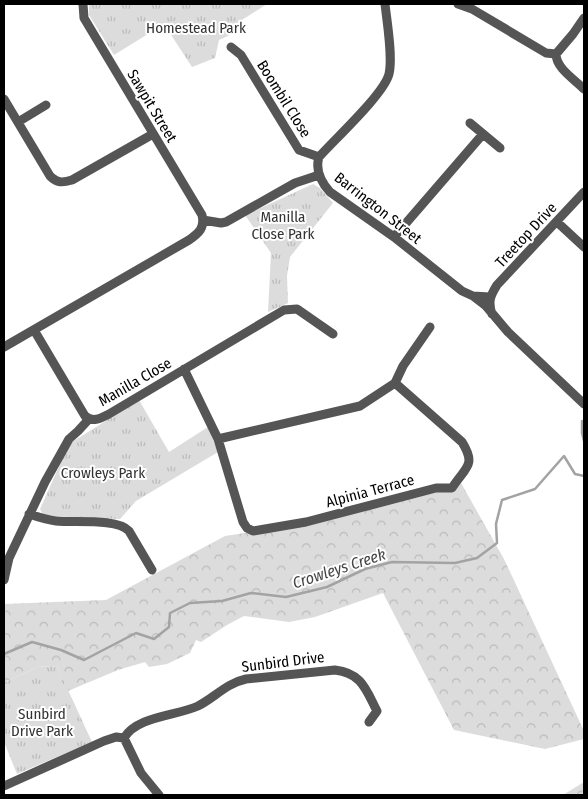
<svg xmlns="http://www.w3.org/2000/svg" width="588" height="799" viewBox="0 0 588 799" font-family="'Fira Sans Condensed',sans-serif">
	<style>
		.forest { fill: url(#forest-crowns) }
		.park { fill: url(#park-tufts) }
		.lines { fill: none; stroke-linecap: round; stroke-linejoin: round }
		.stream { stroke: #a3a3a3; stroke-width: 2.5 }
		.street { stroke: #555; stroke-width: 9 }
		.labels { text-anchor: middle; stroke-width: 4; stroke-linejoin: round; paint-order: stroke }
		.park-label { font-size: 15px; fill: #333; stroke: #fff }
		.street-label { font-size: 15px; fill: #000; stroke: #fff }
		.water-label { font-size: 16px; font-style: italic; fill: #444; stroke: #fff }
	</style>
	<defs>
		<pattern id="forest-crowns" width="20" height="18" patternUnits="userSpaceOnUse" patternTransform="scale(1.25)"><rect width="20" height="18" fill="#dcdcdc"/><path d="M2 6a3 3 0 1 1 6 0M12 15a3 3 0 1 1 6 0" fill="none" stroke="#bbb"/></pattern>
		<pattern id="park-tufts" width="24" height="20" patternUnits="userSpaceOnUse" patternTransform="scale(1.25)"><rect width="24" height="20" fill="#dcdcdc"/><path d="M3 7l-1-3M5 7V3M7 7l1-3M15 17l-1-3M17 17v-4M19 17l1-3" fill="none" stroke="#bbb"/></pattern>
	</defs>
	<rect width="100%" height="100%" fill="#fff"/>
	<path class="forest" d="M461 483 504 559 584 731V739L545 749 454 730 383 593 315 617 289 622 244 616 227 625 201 642 196 640 190 653 167 664 149 667 145 662 118 670 68 691 57 666 37 667 4 683V604L106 600 225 536 322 521Z
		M584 782V795H563Z"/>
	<path class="park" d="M89 4H267L237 23 234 33 219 40 215 58 192 67 164 24 114 55 89 15Z
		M313 184 320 188 333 203 290 257 287 276 288 303 268 312 271 253 245 215Z
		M139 400 169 452 208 427 218 452 136 501 120 519 44 516 40 509 69 444Z
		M57 666 92 742 17 774 4 742V683L37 667Z"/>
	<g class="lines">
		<path class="stream" d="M582 421V433L584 441
			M4 654 32 642 61 650 84 660 136 633 154 639 169 627 170 613 190 603 222 601 251 593 286 597 327 587 365 569 392 562 455 563 477 558 497 543 496 524 502 500 535 489 564 456 575 474 584 476"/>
		<path class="street" d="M385 4C387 22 393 57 389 74 384 94 335 139 319 157 315 170 321 182 330 192L394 237 462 291 473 296 490 297
			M458 4 472 9 546 53 556 54C556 68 574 79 584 89
			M231 47 241 55 299 150 319 157
			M556 54 573 34 584 18
			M4 99 50 176C57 183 62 183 72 180L153 134
			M18 122 46 105
			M470 123 500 148
			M203 220 221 223 226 222 295 183 319 175
			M557 222 584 247
			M394 237 483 134
			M473 296 486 306 508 332 584 404
			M492 314C488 302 490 296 497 285L584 192
			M34 330 85 416C93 423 101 418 109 414L284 310 297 309 333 334
			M4 347 189 240C199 233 205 228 202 215L84 18 83 4
			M184 369 218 439 243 522 247 528 253 531 306 522 436 488H452C465 467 477 466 462 442L395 383
			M218 439 360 406 395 383 403 366 430 327
			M29 514C38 517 47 520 56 521 74 523 117 518 129 531L152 570
			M4 580 9 558 45 482 69 439 78 431 89 419
			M124 738 141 773 159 795
			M4 786 104 741 116 737 124 738C137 716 176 716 198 706 214 698 227 683 246 679L335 670C362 673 366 690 377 711L369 722"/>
	</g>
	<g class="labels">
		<g class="park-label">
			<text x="196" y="33">Homestead Park</text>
			<text x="283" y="222">Manilla<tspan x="283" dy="17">Close Park</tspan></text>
			<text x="103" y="478">Crowleys Park</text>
			<text x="42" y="719">Sunbird<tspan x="42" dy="17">Drive Park</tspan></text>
		</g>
		<g class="street-label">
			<text transform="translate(284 99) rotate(58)" y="5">Boombil Close</text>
			<text transform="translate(152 106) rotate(59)" y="5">Sawpit Street</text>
			<text transform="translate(378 208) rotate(38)" y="5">Barrington Street</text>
			<text transform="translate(526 235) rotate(-47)" y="5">Treetop Drive</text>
			<text transform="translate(135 382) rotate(-30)" y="5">Manilla Close</text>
			<text transform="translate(370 491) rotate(-15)" y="5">Alpinia Terrace</text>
			<text transform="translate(283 662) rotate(-7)" y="5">Sunbird Drive</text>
		</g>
		<g class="water-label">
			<text transform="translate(339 568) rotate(-18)" y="6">Crowleys Creek</text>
		</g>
	</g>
	<rect width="588" height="799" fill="none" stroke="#000000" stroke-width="10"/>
</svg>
